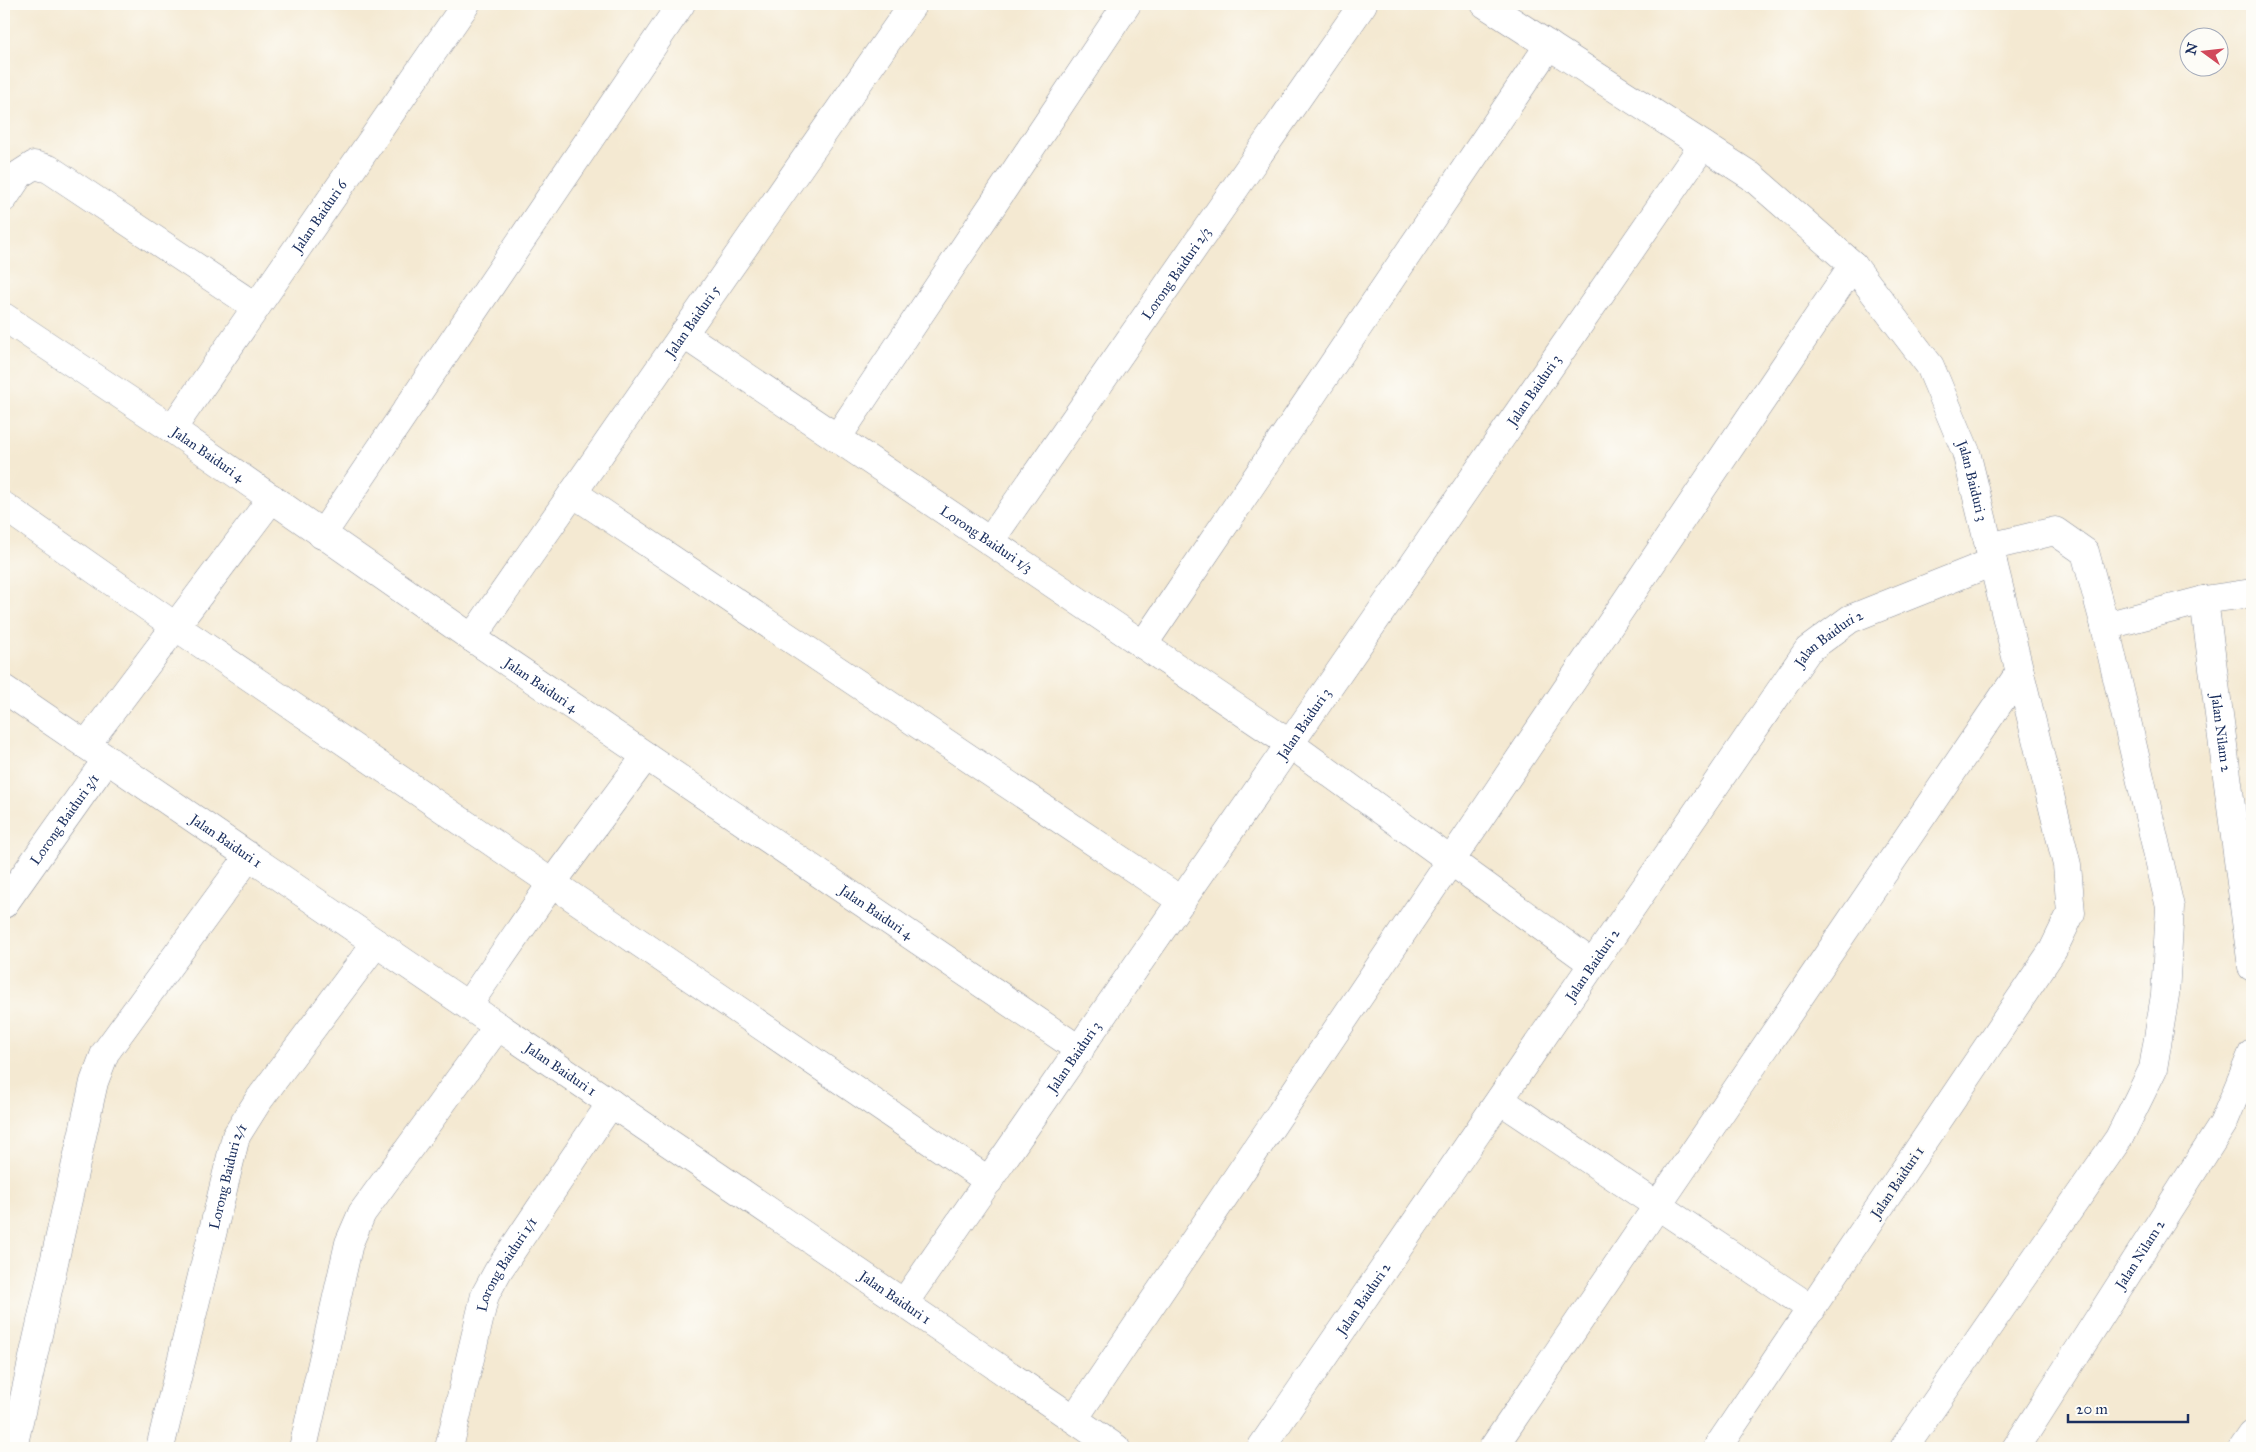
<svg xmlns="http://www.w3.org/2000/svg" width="2256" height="1452" viewBox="0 0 2256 1452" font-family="'IM FELL Great Primer',serif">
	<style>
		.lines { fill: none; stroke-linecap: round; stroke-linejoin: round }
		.minor-casing { stroke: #888c98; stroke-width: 29 }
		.minor { stroke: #fff; stroke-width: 28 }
		.labels { text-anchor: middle; stroke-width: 4; stroke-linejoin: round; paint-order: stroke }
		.street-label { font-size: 14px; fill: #1b2f5e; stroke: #fdfcf7 }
	</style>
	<rect width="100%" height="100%" fill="#fdfcf7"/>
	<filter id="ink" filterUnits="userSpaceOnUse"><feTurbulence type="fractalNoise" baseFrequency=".02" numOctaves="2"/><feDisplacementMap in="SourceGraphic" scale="10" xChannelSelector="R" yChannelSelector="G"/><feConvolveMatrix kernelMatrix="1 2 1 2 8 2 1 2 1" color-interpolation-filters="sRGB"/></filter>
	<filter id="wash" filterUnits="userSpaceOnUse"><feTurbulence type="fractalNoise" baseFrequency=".0096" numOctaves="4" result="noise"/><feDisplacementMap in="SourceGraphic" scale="20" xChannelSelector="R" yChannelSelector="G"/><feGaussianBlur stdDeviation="1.12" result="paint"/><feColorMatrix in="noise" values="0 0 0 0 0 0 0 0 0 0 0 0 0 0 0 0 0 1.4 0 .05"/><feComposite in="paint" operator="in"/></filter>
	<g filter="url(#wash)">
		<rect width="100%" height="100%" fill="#f4e9d2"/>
	</g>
	<g filter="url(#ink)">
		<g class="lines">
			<g class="minor-casing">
				<g id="minor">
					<path id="s1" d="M1485 4 1751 176 1853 265 1930 366 1966 452 2067 865 2071 913 2053 950 1717 1448"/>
					<path d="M4 198 20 174 34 165 49 169 256 307"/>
					<path id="s2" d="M4 317 172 429 472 638 1080 1050"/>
					<path id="s3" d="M683 334 1290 744 1593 964"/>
					<path id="s4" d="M172 429 466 4"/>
					<path d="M837 438 1127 4"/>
					<path d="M573 493 1182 901"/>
					<path d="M4 506 175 626 989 1181"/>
					<path d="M322 535 681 4"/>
					<path id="s5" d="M990 541 1363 4"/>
					<path id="s6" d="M2204 600 2252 967"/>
					<path d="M2105 626 2204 600 2252 593"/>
					<path id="s7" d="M472 638 913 4"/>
					<path d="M1143 645 1549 45"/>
					<path id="s8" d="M4 689 1116 1448"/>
					<path d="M86 745 272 498"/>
					<path id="s9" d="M4 904 107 759"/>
					<path d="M468 1005 552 883 646 756"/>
					<path d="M1500 1100 1812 1309"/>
					<path id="s10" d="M904 1303 1703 145"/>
					<path d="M1074 1419 1853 265"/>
					<path d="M13 1448 94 1082 105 1053 249 856"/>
					<path id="s11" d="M160 1448 236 1136 258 1101 376 943"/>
					<path d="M303 1448 349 1243 362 1213 498 1026"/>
					<path id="s12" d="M449 1448 485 1295 498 1271 611 1103"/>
					<path id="s13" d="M1261 1448 1808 650 1850 619 1993 562"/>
					<path d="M1493 1448 2020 672"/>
					<path d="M1904 1448 2119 1138 2153 1069 2165 995 2170 907 2105 626 2085 552 2055 531 1989 547"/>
					<path id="s14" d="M2016 1448 2223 1124 2252 1054"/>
					<path d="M2243 1448 2252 1435"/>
				</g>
			</g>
			<use href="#minor" class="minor"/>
		</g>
	</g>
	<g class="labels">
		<g class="street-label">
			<text dy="5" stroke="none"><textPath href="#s4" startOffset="259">Jalan Baiduri 6</textPath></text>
			<text dy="5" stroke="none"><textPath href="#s5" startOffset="326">Lorong Baiduri 2/3</textPath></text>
			<text dy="5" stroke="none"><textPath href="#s7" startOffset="386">Jalan Baiduri 5</textPath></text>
			<text dy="5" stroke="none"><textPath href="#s10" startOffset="1109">Jalan Baiduri 3</textPath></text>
			<text dy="5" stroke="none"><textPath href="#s2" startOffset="246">Jalan Baiduri 4</textPath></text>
			<text dy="5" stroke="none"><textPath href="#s1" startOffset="702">Jalan Baiduri 3</textPath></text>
			<text dy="5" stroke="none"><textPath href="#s3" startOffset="366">Lorong Baiduri 1/3</textPath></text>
			<text dy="5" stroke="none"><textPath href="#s13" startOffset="991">Jalan Baiduri 2</textPath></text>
			<text dy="5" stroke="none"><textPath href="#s2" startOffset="651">Jalan Baiduri 4</textPath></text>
			<text dy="5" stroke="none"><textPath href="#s10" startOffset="704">Jalan Baiduri 3</textPath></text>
			<text dy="5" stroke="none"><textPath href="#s6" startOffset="134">Jalan Nilam 2</textPath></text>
			<text dy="5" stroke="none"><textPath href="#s9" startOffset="104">Lorong Baiduri 3/1</textPath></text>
			<text dy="5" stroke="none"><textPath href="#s8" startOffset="269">Jalan Baiduri 1</textPath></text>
			<text dy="5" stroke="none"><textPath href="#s2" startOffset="1056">Jalan Baiduri 4</textPath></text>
			<text dy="5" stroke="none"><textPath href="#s13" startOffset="586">Jalan Baiduri 2</textPath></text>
			<text dy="5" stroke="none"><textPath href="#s10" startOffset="299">Jalan Baiduri 3</textPath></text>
			<text dy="5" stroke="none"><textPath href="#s8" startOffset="674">Jalan Baiduri 1</textPath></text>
			<text dy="5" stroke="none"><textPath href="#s11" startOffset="280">Lorong Baiduri 2/1</textPath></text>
			<text transform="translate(1897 1182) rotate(-56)" y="5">Jalan Baiduri 1</text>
			<text dy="5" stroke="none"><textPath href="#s14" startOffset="230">Jalan Nilam 2</textPath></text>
			<text dy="5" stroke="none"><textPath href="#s12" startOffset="194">Lorong Baiduri 1/1</textPath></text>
			<text dy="5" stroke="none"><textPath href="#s8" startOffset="1079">Jalan Baiduri 1</textPath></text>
			<text dy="5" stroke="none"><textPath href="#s13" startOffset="181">Jalan Baiduri 2</textPath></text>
		</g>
	</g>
	<rect width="2256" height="1452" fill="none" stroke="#fdfcf7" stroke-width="20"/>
	<g transform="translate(2204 52) rotate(285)"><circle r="24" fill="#fdfcf7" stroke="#a3aaba"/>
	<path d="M0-4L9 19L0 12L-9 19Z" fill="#d1495b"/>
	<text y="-8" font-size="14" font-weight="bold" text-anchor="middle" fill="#1b2f5e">N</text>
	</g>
	<path d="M2068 1414v8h120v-8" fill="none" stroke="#1b2f5e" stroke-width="2.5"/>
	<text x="2076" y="1414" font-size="15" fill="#1b2f5e" stroke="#fdfcf7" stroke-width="4" paint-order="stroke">20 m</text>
</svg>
